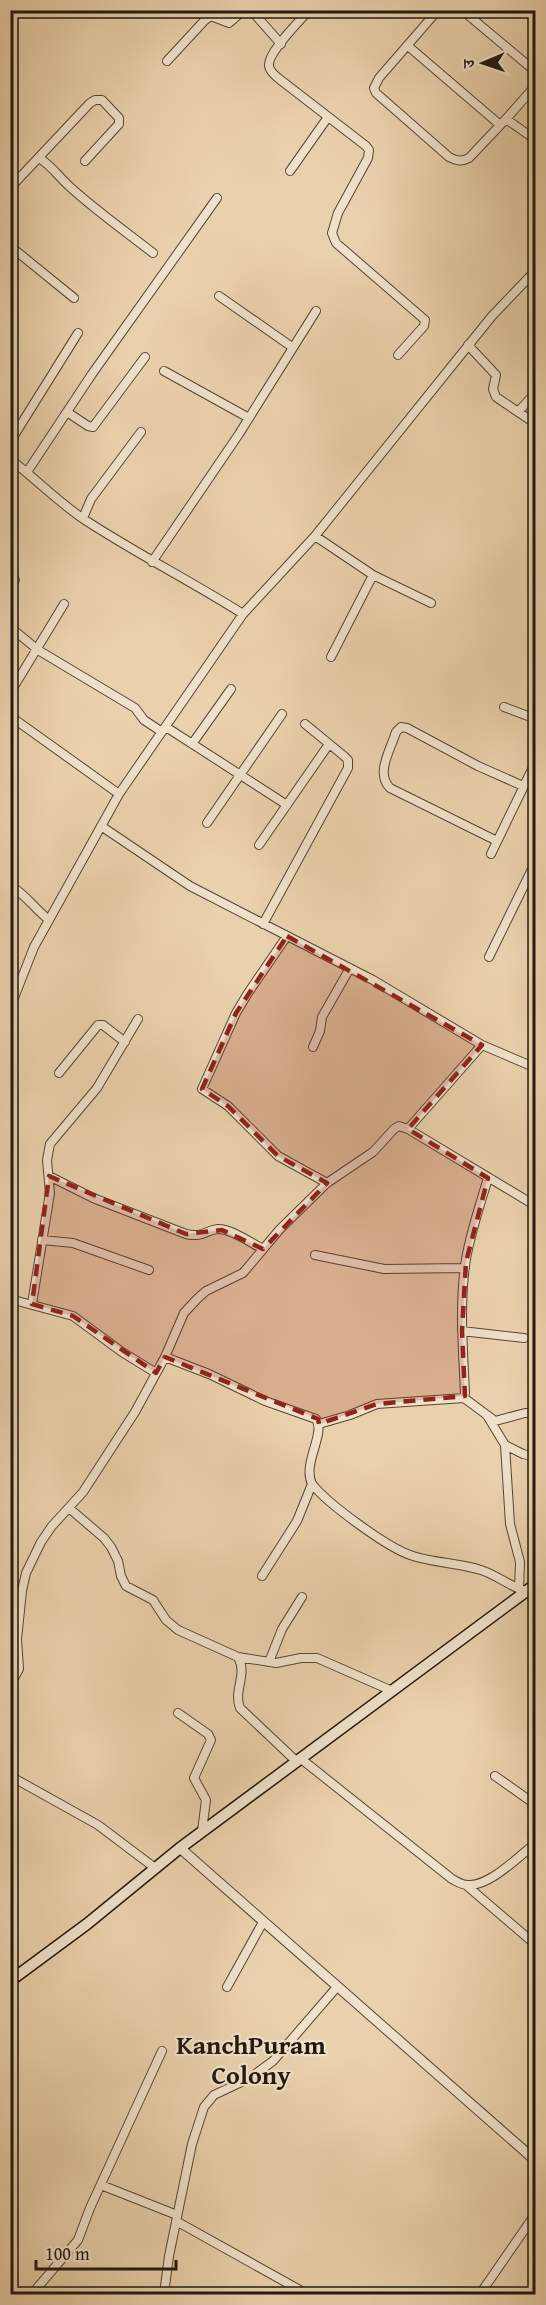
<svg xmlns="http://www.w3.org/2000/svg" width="546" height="2305" viewBox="0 0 546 2305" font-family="'Gentium Book Plus','Noto Serif Devanagari',serif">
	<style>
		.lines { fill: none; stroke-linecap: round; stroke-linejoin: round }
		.minor-casing { stroke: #544635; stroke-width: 10 }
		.tertiary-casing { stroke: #544635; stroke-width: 11 }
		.secondary-casing { stroke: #22170d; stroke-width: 13 }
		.minor { stroke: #f1e1ca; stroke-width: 8 }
		.tertiary { stroke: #f1e1ca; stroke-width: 9 }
		.secondary { stroke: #f1e1ca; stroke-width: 10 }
		.marked { fill: #8f2418; fill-opacity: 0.2; stroke: #8f2418; stroke-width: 4.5; stroke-dasharray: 12 8; stroke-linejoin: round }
		.labels { text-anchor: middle; stroke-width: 4.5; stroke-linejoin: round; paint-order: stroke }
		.neighbourhood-label { font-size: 26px; font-weight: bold; fill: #22170d; stroke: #f1e1ca }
	</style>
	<rect width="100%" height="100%" fill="#ead1ad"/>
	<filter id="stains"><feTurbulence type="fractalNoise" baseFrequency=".00333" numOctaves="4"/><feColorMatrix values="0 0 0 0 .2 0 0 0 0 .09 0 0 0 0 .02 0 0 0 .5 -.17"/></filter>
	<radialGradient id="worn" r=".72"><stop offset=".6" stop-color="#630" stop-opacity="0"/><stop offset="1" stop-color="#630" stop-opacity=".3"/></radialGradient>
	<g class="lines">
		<g class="minor-casing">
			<path id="minor" d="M251 10 281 44
				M309 10C299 22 267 53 269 66 270 72 274 74 278 78L366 146 369 150 368 158 338 213 332 233 336 243 425 320 424 326 398 355
				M438 10 379 78 374 88 376 93 449 157C457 161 461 162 469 158L506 119 536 140
				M462 10 536 72
				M408 46 499 124
				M167 61 205 20 211 16 229 23 244 10
				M506 119 536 85
				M39 158C52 166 58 176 69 186 95 210 125 231 153 253
				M290 171 328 117
				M10 188 90 103 95 100H102L119 118V124L85 161
				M10 246 74 298
				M219 296 292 347
				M468 345 496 375 493 389 496 397 536 424
				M164 371 249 418
				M67 412 88 426 93 427 145 357
				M518 412 536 392
				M10 442 78 333
				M10 459C36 479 58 502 85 520 137 554 191 581 243 614
				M27 472 92 374 217 198
				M83 518 91 499 141 432
				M315 536 373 575 431 603
				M152 562 239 434 316 311
				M10 588 15 580
				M10 627 38 650 135 708 144 720 162 732
				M331 657 373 575
				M10 693 64 604
				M504 707 536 719
				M10 716 119 794
				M166 727 287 805
				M192 744 231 689
				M207 823 282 714
				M101 826 190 886 373 980 482 1045 536 1068
				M497 841 390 788C375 773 391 749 396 732L401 727 407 728 478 766 523 786
				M259 845 329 744
				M491 854 536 761
				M10 885C26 895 35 909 49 920
				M263 924 348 768V760L344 756 305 724
				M287 936 248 993 236 1013 202 1089 228 1106 278 1156 327 1183
				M489 957 536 861
				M10 1008 34 947 119 794 243 614 315 536 492 316 536 270
				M482 1045 408 1129 536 1206
				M313 1047 320 1031 322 1017 350 968
				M59 1073 98 1025H103L125 1042
				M408 1129 399 1126 394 1129 373 1152 327 1183 280 1229 243 1273 206 1291 197 1299 184 1313 165 1357 209 1374 265 1401 316 1419C326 1434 302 1463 312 1484 328 1504 389 1549 413 1556 435 1563 459 1563 481 1570 500 1576 516 1592 536 1593
				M49 1176 93 1198 186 1234C204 1238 205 1230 218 1229 232 1229 251 1243 263 1249
				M42 1240 73 1243 149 1270
				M315 1255 384 1269 465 1268
				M10 1299 73 1316 122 1352 156 1373
				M32 1304 50 1193 47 1160 50 1144 97 1088 138 1019
				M462 1331 524 1338
				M464 1398 495 1421 525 1413H536
				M488 1417 505 1445 510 1524 520 1562 519 1589
				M319 1424 350 1415 377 1404 464 1398 465 1393C463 1348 459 1303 466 1259 471 1231 480 1205 488 1178
				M505 1445 523 1454 536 1457
				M69 1508 104 1538 111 1547 118 1561 121 1576 126 1586 153 1600 166 1620 178 1630 238 1657C248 1675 233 1690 240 1708L296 1761
				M262 1576 297 1521 312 1484
				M238 1657 276 1663 301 1658H317L390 1690
				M269 1662 282 1629 302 1597
				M10 1685 19 1669 17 1639 22 1591 26 1573 41 1542 52 1526 83 1492 135 1412 165 1357
				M178 1713 208 1734 211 1740 194 1778 206 1800 202 1831
				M300 1758 452 1879C458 1882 463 1886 470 1885 491 1885 519 1856 536 1843
				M10 1776 98 1825 155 1868
				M495 1776 536 1805
				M466 1885 536 1945
				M227 1987 263 1922
				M101 2185 177 2215
				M176 2221 307 2294
				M32 2294 78 2240 90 2208 162 2051
				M164 2294 169 2256 192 2144 204 2107 214 2095 250 2078 273 2061 337 1987
				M480 2294 536 2213"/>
		</g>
		<g class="tertiary-casing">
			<path id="tertiary" d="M180 1848 536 2161"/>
		</g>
		<g class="secondary-casing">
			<path id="secondary" d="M10 1981 87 1924 180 1848 536 1584"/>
		</g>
		<use href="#minor" class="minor"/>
		<use href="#tertiary" class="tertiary"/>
		<use href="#secondary" class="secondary"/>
	</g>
	<path class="marked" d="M287 936 482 1045 408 1129 488 1178 466 1262 462 1331 465 1396 377 1404 319 1424 318 1419 165 1357 156 1373 73 1316 32 1304 49 1176 186 1234 222 1230 263 1249 327 1183 278 1156 228 1106 202 1089 236 1013Z"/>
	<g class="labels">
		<g class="neighbourhood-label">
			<text x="251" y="2054">KanchPuram<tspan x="251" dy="30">Colony</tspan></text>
		</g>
	</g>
	<rect width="546" height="2305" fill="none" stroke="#ead1ad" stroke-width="36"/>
	<rect x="12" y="12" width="522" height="2281" fill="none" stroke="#22170d" stroke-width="3"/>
	<rect x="18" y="18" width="510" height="2269" fill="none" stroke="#22170d" stroke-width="1.5"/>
	<g transform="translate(483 63) rotate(268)" stroke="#f1e1ca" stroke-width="4.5" paint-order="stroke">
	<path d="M0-4.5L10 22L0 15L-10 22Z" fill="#22170d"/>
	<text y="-9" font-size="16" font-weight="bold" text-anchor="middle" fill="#22170d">उ</text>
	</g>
	<path d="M36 2260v9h140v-9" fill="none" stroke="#22170d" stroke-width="3"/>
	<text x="45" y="2260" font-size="18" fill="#22170d" stroke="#f1e1ca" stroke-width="4.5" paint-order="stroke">100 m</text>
	<rect width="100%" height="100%" filter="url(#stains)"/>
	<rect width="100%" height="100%" fill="url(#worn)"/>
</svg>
